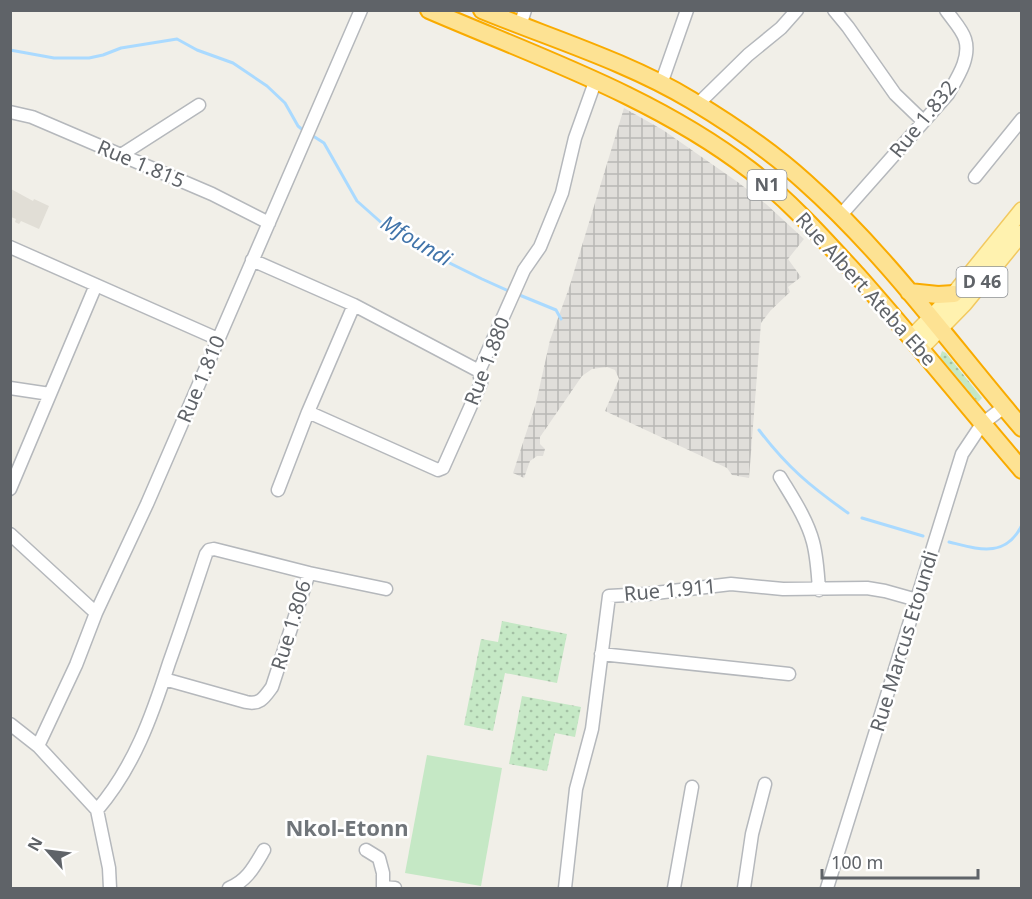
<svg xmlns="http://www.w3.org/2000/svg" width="1032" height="899" viewBox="0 0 1032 899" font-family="'Noto Sans',sans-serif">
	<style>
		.industrial { fill: url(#industrial-grid) }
		.education { fill: #e1ded6 }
		.grass { fill: url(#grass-dots) }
		.pitch { fill: #c5e8c5 }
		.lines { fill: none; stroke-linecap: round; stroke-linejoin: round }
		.stream { stroke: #aadaff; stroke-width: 3 }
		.minor-casing { stroke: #b5b8bc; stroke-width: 15 }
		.major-casing { stroke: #f2c960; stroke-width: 18 }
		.highway-casing { stroke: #f9ab00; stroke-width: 20 }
		.minor { stroke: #fff; stroke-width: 12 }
		.major { stroke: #fff2af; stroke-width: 15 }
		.highway { stroke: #fde293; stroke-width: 16 }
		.labels { text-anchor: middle; stroke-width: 5; stroke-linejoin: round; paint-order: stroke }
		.shield { fill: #fff; stroke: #8f9295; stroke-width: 1.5 }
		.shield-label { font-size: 18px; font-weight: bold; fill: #5f6368 }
		.street-label { font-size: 20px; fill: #5f6368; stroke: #fff }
		.water-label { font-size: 21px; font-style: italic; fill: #4174aa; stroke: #fff }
		.quarter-label { font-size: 22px; font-weight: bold; fill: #70757a; stroke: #fff }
	</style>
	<defs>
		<pattern id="industrial-grid" width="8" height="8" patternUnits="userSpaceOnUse" patternTransform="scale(1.5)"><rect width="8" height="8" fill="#e0deda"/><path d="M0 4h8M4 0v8" fill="none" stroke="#b9b8b5"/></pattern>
		<pattern id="grass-dots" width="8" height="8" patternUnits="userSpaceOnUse" patternTransform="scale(1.5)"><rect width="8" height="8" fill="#c5e8c5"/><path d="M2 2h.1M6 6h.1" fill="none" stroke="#a3c0a4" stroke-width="1.8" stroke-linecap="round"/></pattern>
	</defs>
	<rect width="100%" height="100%" fill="#f1efe8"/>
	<path class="industrial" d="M624 108 663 130 739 183 766 204 804 239 788 259 801 277 788 287 790 292 771 310 761 323 749 478 732 475 727 468 605 411 619 379 615 370 607 367 592 369 582 376 540 437V444L545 449 543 456H537L530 461 524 478 513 473 536 403 550 340 569 288Z"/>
	<path class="education" d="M11 189 33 201 34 199 49 206 39 229 21 221 19 224 15 222 16 219 11 217Z"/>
	<path class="grass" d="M942 351 946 353 982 398 978 402 940 357Z
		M502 621 567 634 557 683 505 673 493 731 464 725 481 639 498 642Z
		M522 696 581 707 575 737 555 733 547 771 509 764Z"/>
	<path class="pitch" d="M427 755 502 768 481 886 405 873Z"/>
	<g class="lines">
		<path class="stream" d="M10 50 54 58H89L103 55 121 48 177 39 197 50 233 63 267 86 285 103 298 126 304 131
			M310 134 324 143 357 201 384 225 413 245 482 279 511 292
			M517 294 556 310 561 319
			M759 430C787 467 810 486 848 513
			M862 518 923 536
			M949 542C978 549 1005 559 1022 525"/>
		<g class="minor-casing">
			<path id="minor" d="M834 10 848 27 895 94 923 121
				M520 26 525 10
				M661 84 687 10
				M698 104 748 55 781 28 797 10
				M10 112 32 117 212 194 269 223
				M121 155 199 105
				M975 177 1022 119
				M840 216 948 94C957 78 971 58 965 39 962 29 952 19 946 10
				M10 247 218 339
				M252 260 354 305 479 371
				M10 388 50 394
				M308 412 438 470 443 468 481 383 479 371 524 270 540 247 562 193 575 138 595 82
				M780 477C792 497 807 519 813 542 817 557 818 574 819 590
				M10 489 96 285
				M278 490 308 412 354 305
				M10 534 96 613
				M309 573 386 589
				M601 654 789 674
				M10 724 38 746 97 810 109 868 110 888
				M38 746 76 665 96 613 147 504 361 10
				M97 810C134 767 152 716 169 663 182 627 194 590 206 554L209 550 214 549 309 573 272 687C264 698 260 705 246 702L164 679
				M366 850 379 858 383 873V887L395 888
				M229 888C247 881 254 867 264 850
				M565 888 576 789 592 729 609 596 647 594 731 584 783 589 867 588 885 591 917 600
				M674 888 692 787
				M744 888 752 834 765 784
				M827 888 962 454 982 424 1004 407"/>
		</g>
		<g class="major-casing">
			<path id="major" d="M912 337 954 294 1022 210
				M921 348 964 304 1022 233"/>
		</g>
		<g class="highway-casing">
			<path id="highway" d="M429 10C538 57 655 97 750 170 790 201 823 238 857 275 914 339 966 405 1022 470
				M482 10C550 38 628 62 691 100 731 124 771 151 805 182 887 255 951 345 1022 428
				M909 292 938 295 954 294"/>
		</g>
		<use href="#minor" class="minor"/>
		<use href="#major" class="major"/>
		<use href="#highway" class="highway"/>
	</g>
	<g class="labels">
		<g class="shield">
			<rect x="747.5" y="170" width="39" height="30" rx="4.5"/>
			<rect x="956.5" y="267" width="51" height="30" rx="4.5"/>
		</g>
		<g class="shield-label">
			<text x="767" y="191">N1</text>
			<text x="982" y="288">D 46</text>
		</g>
		<g class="street-label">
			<text transform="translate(923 119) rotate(-51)" y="7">Rue 1.832</text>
			<text transform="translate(141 164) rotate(23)" y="7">Rue 1.815</text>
			<text transform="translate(866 289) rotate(48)" y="7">Rue Albert Ateba Ebe</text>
			<text transform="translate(487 361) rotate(-69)" y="7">Rue 1.880</text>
			<text transform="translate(201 379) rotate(-67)" y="7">Rue 1.810</text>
			<text transform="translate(670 590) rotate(-5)" y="7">Rue 1.911</text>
			<text transform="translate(291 625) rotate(-73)" y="7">Rue 1.806</text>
			<text transform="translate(904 641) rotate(-73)" y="7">Rue Marcus Etoundi</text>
		</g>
		<g class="water-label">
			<text transform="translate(416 241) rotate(31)" y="7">Mfoundi</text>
		</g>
		<g class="quarter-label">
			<text x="347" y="836">Nkol-Etonn</text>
		</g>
	</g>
	<rect width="1032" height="899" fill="none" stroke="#5f6368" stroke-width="24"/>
	<g transform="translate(48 851) rotate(298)" stroke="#ffffff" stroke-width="4.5" paint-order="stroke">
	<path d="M0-4.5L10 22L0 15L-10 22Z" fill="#5f6368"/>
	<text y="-9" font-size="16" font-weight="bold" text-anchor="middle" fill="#5f6368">N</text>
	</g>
	<path d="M822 869v9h156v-9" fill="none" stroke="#5f6368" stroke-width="3"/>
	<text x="831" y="869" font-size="18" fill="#5f6368" stroke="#ffffff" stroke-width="4.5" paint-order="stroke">100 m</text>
</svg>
